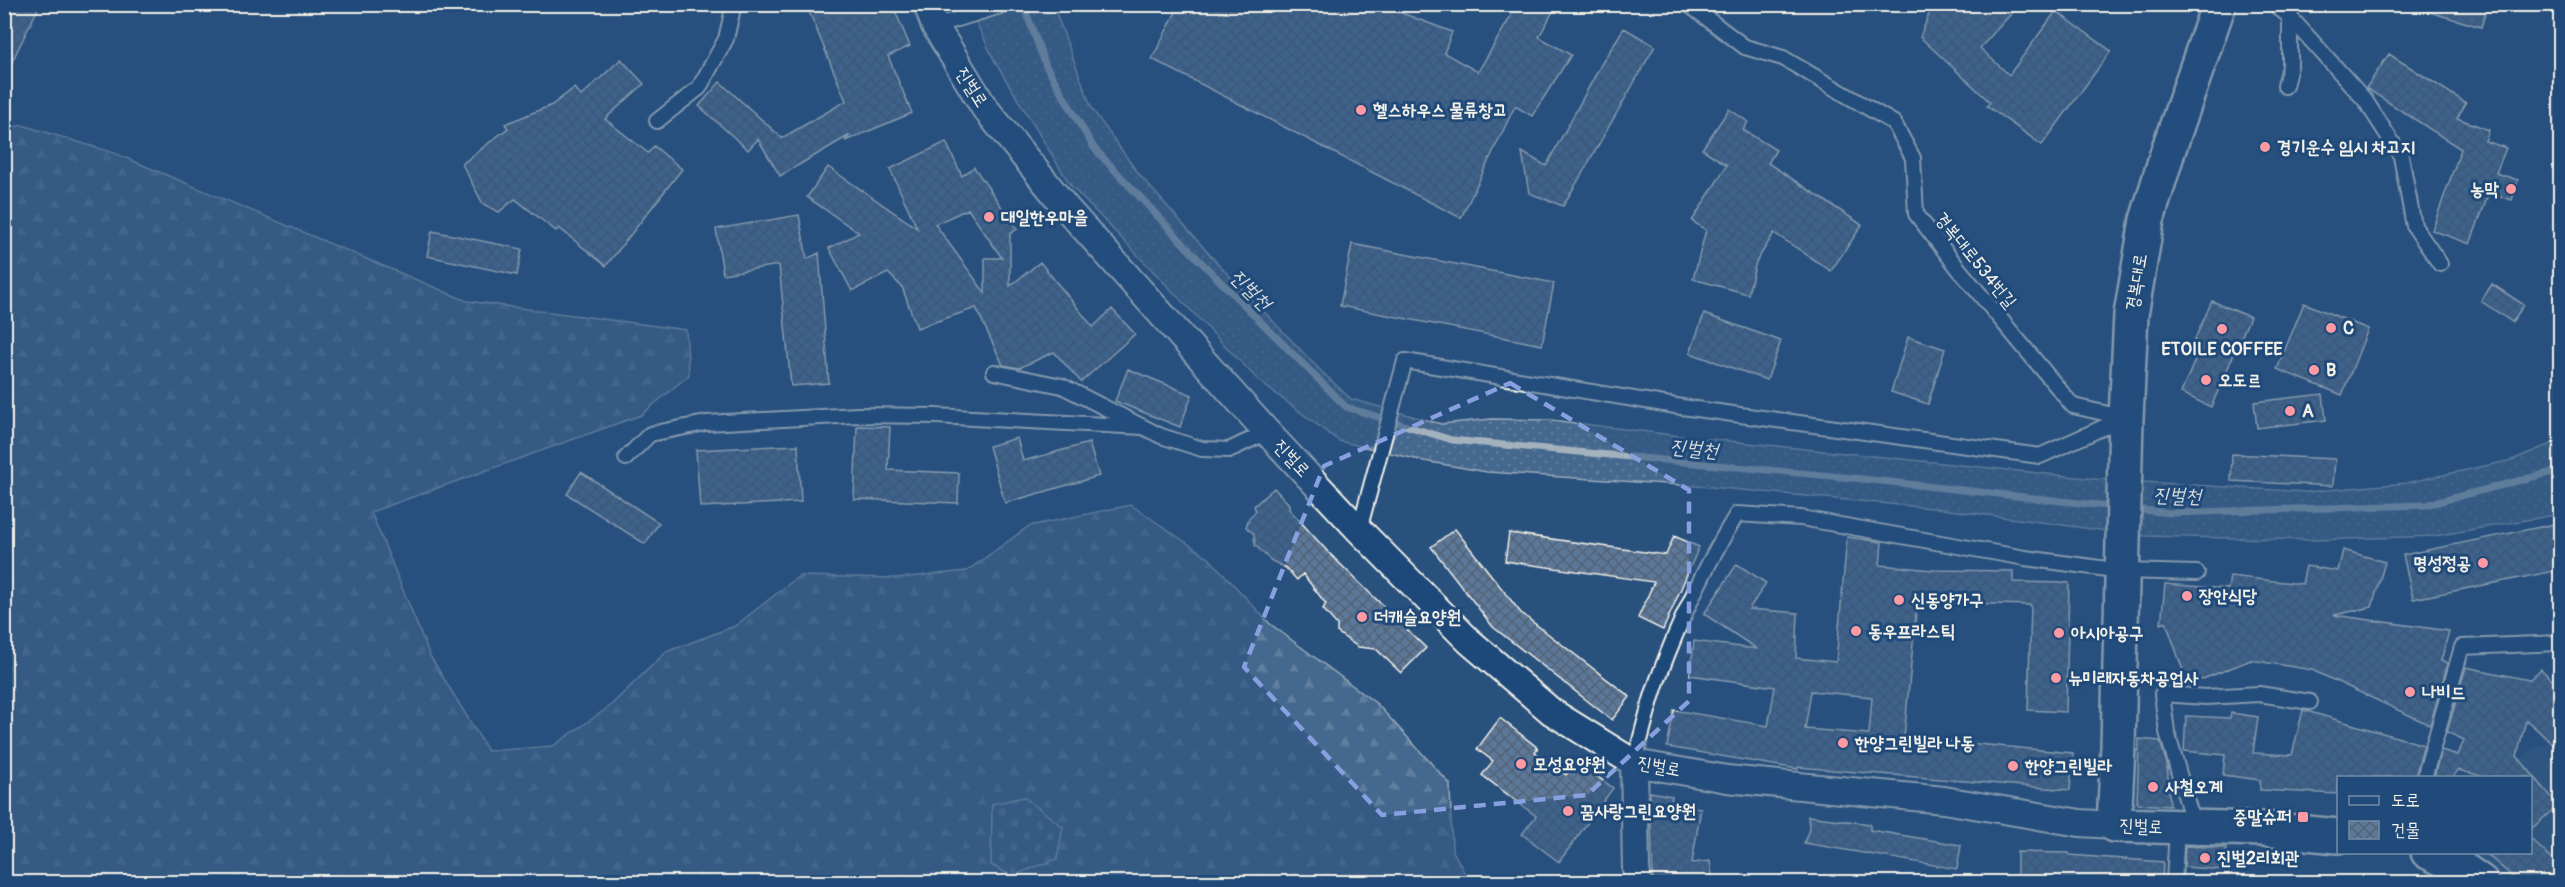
<svg xmlns="http://www.w3.org/2000/svg" width="2565" height="887" viewBox="0 0 2565 887" font-family="Pangolin,'Poor Story',sans-serif">
	<style>
		.built { fill: #375d86 }
		.grass { fill: url(#grass-dots); stroke: #9cacbb; stroke-width: 1.5 }
		.forest { fill: url(#forest-firs); stroke: #9cacbb; stroke-width: 1.5 }
		.cemetery { fill: url(#cemetery-stones); stroke: #9cacbb; stroke-width: 1.5 }
		.lines { fill: none; stroke-linecap: round; stroke-linejoin: round }
		.stream { stroke: #a4b2be; stroke-width: 7 }
		.building { fill: url(#building-cross-hatch); stroke: #f4f1e8; stroke-width: 1.5; fill-rule: evenodd }
		.service-casing { stroke: #f4f1e8; stroke-width: 18 }
		.minor-casing { stroke: #f4f1e8; stroke-width: 30 }
		.tertiary-casing { stroke: #f4f1e8; stroke-width: 38 }
		.service { stroke: #1f4a7a; stroke-width: 14 }
		.minor { stroke: #1f4a7a; stroke-width: 26 }
		.tertiary { stroke: #1f4a7a; stroke-width: 33 }
		.marked { fill: none; stroke: #88a0e0; stroke-width: 4.5; stroke-dasharray: 12 8; stroke-linejoin: round }
		.poi-dot { fill: #ff9aa2; stroke: #1f4a7a; stroke-width: 2 }
		.labels { text-anchor: middle; stroke-width: 6; stroke-linejoin: round; paint-order: stroke }
		.street-label { font-size: 18px; fill: #f4f1e8; stroke: #1f4a7a }
		.poi-label { font-size: 18px; font-weight: bold; fill: #f4f1e8; stroke: #1f4a7a; text-anchor: start }
		.water-label { font-size: 20px; font-style: italic; fill: #d9dcda; stroke: #1f4a7a }
	</style>
	<defs>
		<pattern id="grass-dots" width="8" height="8" patternUnits="userSpaceOnUse" patternTransform="scale(1.5)"><rect width="8" height="8" fill="#45688e"/><path d="M2 2h.1M6 6h.1" fill="none" stroke="#607e9e" stroke-width="1.8" stroke-linecap="round"/></pattern>
		<pattern id="forest-firs" width="22" height="20" patternUnits="userSpaceOnUse" patternTransform="scale(1.5)"><rect width="22" height="20" fill="#45688e"/><path d="M5 1l3.5 6h-7zM16 11l3.5 6h-7z" fill="#607e9e"/></pattern>
		<pattern id="cemetery-stones" width="16" height="16" patternUnits="userSpaceOnUse" patternTransform="scale(1.5)"><rect width="16" height="16" fill="#45688e"/><path d="M2 7V4a2 2 0 0 1 4 0v3zM10 15v-3a2 2 0 0 1 4 0v3z" fill="#607e9e"/></pattern>
		<pattern id="building-cross-hatch" width="8" height="8" patternUnits="userSpaceOnUse" patternTransform="scale(1.5)"><rect width="8" height="8" fill="#5b7899"/><path d="M0 0l8 8M0 8l8-8" fill="none" stroke="#536274"/></pattern>
	</defs>
	<rect width="100%" height="100%" fill="#28517e"/>
	<filter id="ink" filterUnits="userSpaceOnUse"><feTurbulence type="fractalNoise" baseFrequency=".0167" numOctaves="2"/><feDisplacementMap in="SourceGraphic" scale="12" xChannelSelector="R" yChannelSelector="G"/><feConvolveMatrix kernelMatrix="1 2 1 2 8 2 1 2 1" color-interpolation-filters="sRGB"/></filter>
	<g filter="url(#ink)">
		<path class="built" d="M2560 737V882H2510L2472 853 2530 852V778L2503 777 2530 751Z"/>
		<path class="grass" d="M968 5H1053L1092 109 1138 173 1218 264 1321 371 1351 399 1441 424 1492 419 1551 420 1689 437 2096 479 2306 492 2406 483 2512 460 2560 440V514L2435 536 2315 540 2144 536 1942 509 1710 487 1487 472 1424 461 1339 441 1260 382 1071 186 995 62Z"/>
		<path class="forest" d="M22 125 114 153 467 301 686 330 689 375 641 415 371 512 430 656 488 751 553 746 609 707 666 652 735 626 799 576 898 578 967 571 1029 526 1131 505 1209 558 1269 623 1377 704 1450 784 1452 849 1469 882H5L4 130Z"/>
		<path class="cemetery" d="M1024 797 1063 827 1057 859 1012 876 991 865 992 804Z"/>
		<g class="lines">
			<path class="stream" d="M1023 4 1046 66 1094 148 1197 258 1346 407 1452 440 1863 479 2115 507
				M2132 509 2171 513 2426 505 2560 470"/>
		</g>
		<path class="building" d="M4 4H40L4 78Z
			M806 4H892L910 46 888 56 912 113 845 141 850 135 780 176 758 139 748 150 699 106 720 82 782 138 846 101Z
			M1180 4H1378L1452 32 1444 53 1478 72 1518 4H1557L1539 37 1571 55 1532 116 1515 106 1461 218 1152 59Z
			M1933 4H2020L1980 48 2009 75 2056 11 2111 51 2042 145 1987 106 1990 102 1920 37Z
			M2420 4H2488L2481 27 2419 9Z
			M1624 28 1655 46 1579 179 1563 206 1529 193 1522 152 1546 166 1602 63Z
			M2389 54 2466 103 2457 118 2489 130 2485 141 2506 148 2496 173 2518 180 2512 200 2489 193 2470 244 2432 230 2461 149 2366 88Z
			M621 59 644 84 605 119 648 153 654 146 682 169 606 266 559 228 556 231 515 199 499 212 483 204 462 164 508 128 505 124 552 105 574 88 581 96Z
			M1729 109 1748 122 1743 130 1776 150 1768 163 1862 225 1831 271 1774 233 1756 262 1748 294 1693 279 1706 230 1692 221 1727 165 1702 149Z
			M946 142 962 176 974 167 1017 229 1010 234V286L1040 262 1093 327 1112 309 1135 334 1081 382 1054 352 1019 368 1003 365 976 308 917 328 902 287 888 273 852 291 829 248 859 233 807 197 828 167 917 228 890 169ZM968 209 1002 258H985V293L935 224Z
			M799 215 807 259 819 253 829 383 791 386 779 265 723 274 716 229Z
			M432 231 522 249 517 275 427 256Z
			M1352 244 1554 283 1542 345 1340 306Z
			M2492 284 2524 305 2512 322 2481 301Z
			M2212 301 2250 317 2211 407 2181 393 2198 353 2190 350Z
			M2304 303 2368 329 2342 395 2277 369Z
			M1704 314 1781 341 1767 380 1690 353Z
			M1908 337 1945 349 1928 404 1891 392Z
			M1128 369 1192 395 1180 427 1115 401Z
			M2323 394 2326 420 2257 428 2254 402Z
			M857 426 890 427 888 470 959 473 958 503 854 499Z
			M1017 438 1023 461 1089 443 1099 476 1005 503 989 446Z
			M798 445 801 502 700 507 696 450Z
			M2232 454 2335 459 2333 486 2231 481Z
			M581 472 659 523 645 544 567 494Z
			M1274 488 1289 504V509L1328 552 1426 648 1401 673 1376 649 1358 647 1337 632V625L1323 609 1326 604 1303 574 1297 580 1286 568 1270 560 1255 545 1254 534 1246 527 1249 518 1256 511 1254 506Z
			M2560 523V570L2413 599 2403 555Z
			M1455 529 1521 613 1630 697 1612 720 1493 627 1431 547Z
			M1509 533 1666 555 1674 536 1699 547 1663 630 1638 618 1654 582 1505 561Z
			M1847 537 1882 542 1880 565 1933 570 2013 571V582L2069 583 2066 712 2028 710 2031 605 1917 602 1904 737 2073 753 2070 790 1798 767V769L1667 747 1674 710 1768 726 1775 687 1690 675 1694 641 1757 649 1704 614 1737 564 1766 583 1749 609 1798 613 1796 658 1836 662ZM1811 691 1872 697 1869 734 1805 729Z
			M2343 550 2385 562 2372 607 2334 615 2449 631 2441 661 2448 663 2430 725 2312 670 2251 660 2188 685 2166 622 2161 624 2165 584 2228 589 2230 576 2302 584 2306 566 2338 571Z
			M2466 667 2529 680 2541 669 2560 688V750L2526 720 2517 756 2558 805 2530 830V777H2486L2458 770 2453 777H2434L2441 750 2458 755 2464 740 2447 732Z
			M2303 710 2424 745 2415 777H2338V794L2260 790V780L2223 775 2225 755 2184 751 2186 716 2230 718 2231 713 2258 717 2253 753 2292 755Z
			M1500 718 1538 748 1535 752 1566 775 1576 761 1613 788 1559 862 1522 834 1536 816 1482 775 1493 761 1477 749Z
			M2139 739 2160 741 2167 764 2170 806 2137 804Z
			M1650 792 1672 796 1671 803 1701 808 1692 863 1710 861 1713 882H1653Z
			M1808 816 1870 824V830L1961 845 1957 869 1804 843 1809 829Z
			M2530 838 2560 867V874L2553 882H2519L2484 852H2530Z
			M2185 846 2227 848 2225 870 2184 867Z
			M2017 852 2069 853V855L2163 862 2162 882H2017Z"/>
		<g class="lines">
			<g class="service-casing">
				<path id="service" d="M1688 4 1745 47 1783 58 1894 123 1913 158 1916 214 1958 268 2073 406 2126 418
					M2274 4 2290 17 2365 100 2401 156 2414 226 2440 264
					M935 26 1007 4
					M2285 86 2290 66V17
					M657 121 699 88 726 39 734 4
					M994 372 1062 386 1161 436 1202 449 1229 450 1267 432
					M626 458 650 434 706 423 858 415 935 416 1143 427
					M1359 530 1405 361 1682 407 2040 456 2124 418
					M1634 763C1642 735 1648 706 1658 679 1679 622 1705 566 1737 514L1801 518 2025 558 2122 571 2197 573
					M2424 778 2462 647 2560 643
					M2194 826 2167 732 2162 694 2206 697 2259 694 2310 702
					M2174 882 2177 828"/>
			</g>
			<g class="minor-casing">
				<path id="minor" d="M927 4 935 26 984 107 1067 209 1267 432 1359 530 1469 641 1552 712 1634 763 1727 779 1944 800 2080 823 2114 825
					M1634 763 1636 869 1638 882"/>
			</g>
			<g class="tertiary-casing">
				<path id="tertiary" d="M2219 4 2168 151 2147 220 2131 315 2126 418 2118 747 2114 825 2264 829 2338 836
					M2428 852 2461 868 2481 882"/>
			</g>
			<use href="#service" class="service"/>
			<use href="#minor" class="minor"/>
			<use href="#tertiary" class="tertiary"/>
		</g>
	</g>
	<path d="M0 0H2565V887H0ZM1510 383 1689 490V701L1587 795 1382 815 1244 667 1324 466Z" fill="#28517e" fill-opacity=".55" fill-rule="evenodd"/>
	<path class="marked" d="M1510 383 1689 490V701L1587 795 1382 815 1244 667 1324 466Z"/>
	<g class="poi-dot">
		<circle cx="1361" cy="110" r="6"/>
		<circle cx="2265" cy="147" r="6"/>
		<circle cx="2511" cy="189" r="6"/>
		<circle cx="989" cy="217" r="6"/>
		<circle cx="2331" cy="328" r="6"/>
		<circle cx="2222" cy="329" r="6"/>
		<circle cx="2314" cy="370" r="6"/>
		<circle cx="2206" cy="380" r="6"/>
		<circle cx="2290" cy="411" r="6"/>
		<circle cx="2483" cy="563" r="6"/>
		<circle cx="2187" cy="596" r="6"/>
		<circle cx="1899" cy="600" r="6"/>
		<circle cx="1362" cy="617" r="6"/>
		<circle cx="1856" cy="631" r="6"/>
		<circle cx="2059" cy="633" r="6"/>
		<circle cx="2056" cy="678" r="6"/>
		<circle cx="2410" cy="692" r="6"/>
		<circle cx="1843" cy="743" r="6"/>
		<circle cx="1521" cy="764" r="6"/>
		<circle cx="2013" cy="766" r="6"/>
		<circle cx="2153" cy="787" r="6"/>
		<circle cx="1568" cy="811" r="6"/>
		<rect x="2297" y="811" width="12" height="12" rx="3"/>
		<circle cx="2205" cy="858" r="6"/>
	</g>
	<g class="labels">
		<g class="street-label">
			<text transform="translate(972 87) rotate(58)" y="6">진벌로</text>
			<text transform="translate(1976 260) rotate(51)" y="6">경복대로534번길</text>
			<text transform="translate(2136 282) rotate(-81)" y="6">경복대로</text>
			<text transform="translate(1292 458) rotate(47)" y="6">진벌로</text>
			<text transform="translate(1659 766) rotate(11)" y="6">진벌로</text>
			<text transform="translate(2141 826) rotate(3)" y="6">진벌로</text>
		</g>
		<g class="poi-label">
			<text x="1373" y="116">헬스하우스 물류창고</text>
			<text x="2277" y="153">경기운수 임시 차고지</text>
			<text x="2499" y="195" text-anchor="end">농막</text>
			<text x="1001" y="223">대일한우마을</text>
			<text x="2343" y="334">C</text>
			<text x="2222" y="355" text-anchor="middle">ETOILE COFFEE</text>
			<text x="2326" y="376">B</text>
			<text x="2218" y="386">오도르</text>
			<text x="2302" y="417">A</text>
			<text x="2471" y="569" text-anchor="end">명성정공</text>
			<text x="2199" y="602">장안식당</text>
			<text x="1911" y="606">신동양가구</text>
			<text x="1374" y="623">더캐슬요양원</text>
			<text x="1868" y="637">동우프라스틱</text>
			<text x="2071" y="639">아시아공구</text>
			<text x="2068" y="684">뉴미래자동차공업사</text>
			<text x="2422" y="698">나비드</text>
			<text x="1855" y="749">한양그린빌라 나동</text>
			<text x="1533" y="770">모성요양원</text>
			<text x="2025" y="772">한양그린빌라</text>
			<text x="2165" y="793">사철오계</text>
			<text x="1580" y="817">꿈사랑그린요양원</text>
			<text x="2291" y="823" text-anchor="end">중말슈퍼</text>
			<text x="2217" y="864">진벌2리회관</text>
		</g>
		<g class="water-label">
			<text transform="translate(1251 289) rotate(45)" y="7">진벌천</text>
			<text transform="translate(1694 448) rotate(6)" y="7">진벌천</text>
			<text transform="translate(2177 495) rotate(2)" y="7">진벌천</text>
		</g>
	</g>
	<rect width="2565" height="887" fill="none" stroke="#1f4a7a" stroke-width="24"/>
	<rect x="12" y="12" width="2541" height="863" fill="none" stroke="#f4f1e8" stroke-width="2" filter="url(#ink)"/>
	<rect x="2337" y="776" width="195" height="78" fill="#1f4a7a" stroke="#748da6" stroke-width="1.5"/>
	<rect x="2349" y="796" width="30" height="9" fill="#1f4a7a" stroke="#748da6" stroke-width="1.5"/>
	<text x="2391" y="806" font-size="18" fill="#f4f1e8">도로</text>
	<rect x="2349" y="821" width="30" height="18" fill="url(#building-cross-hatch)" stroke="#748da6" stroke-width="1.5"/>
	<text x="2391" y="836" font-size="18" fill="#f4f1e8">건물</text>
</svg>
